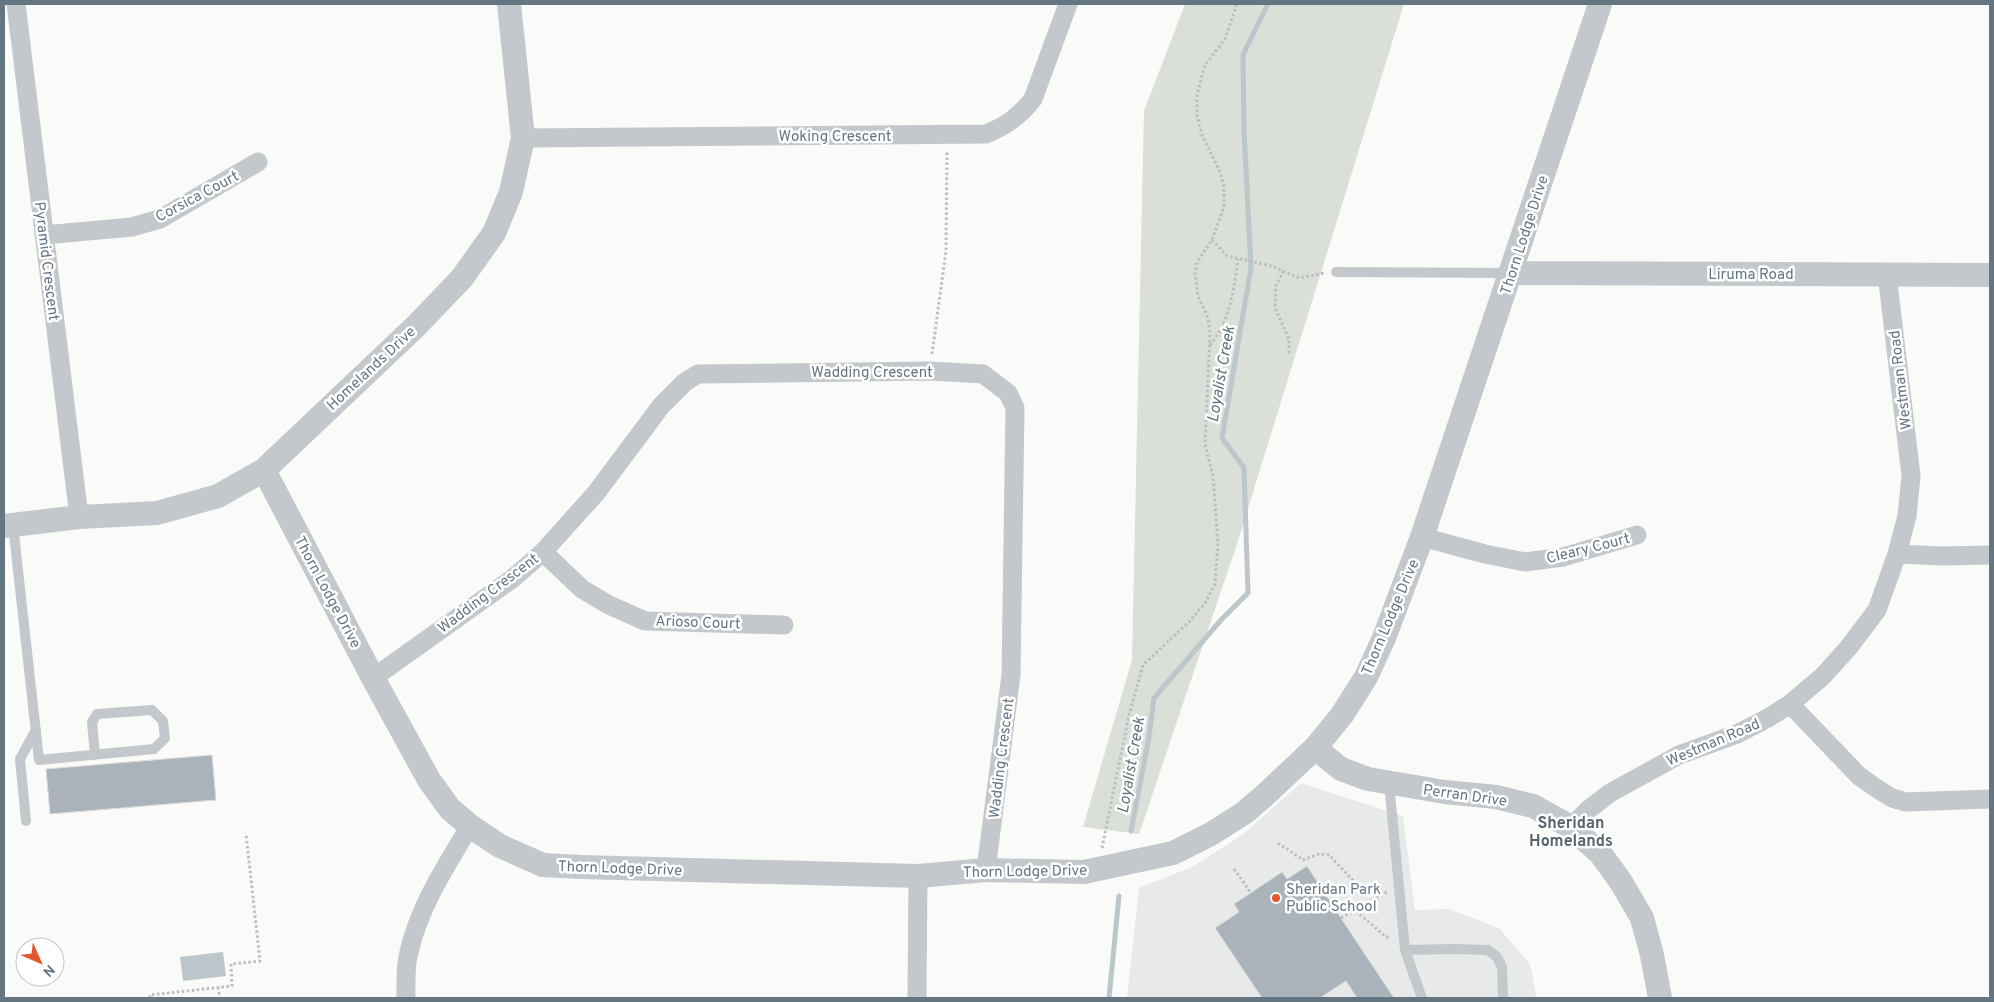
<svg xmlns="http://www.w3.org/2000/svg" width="1994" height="1002" viewBox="0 0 1994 1002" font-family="Overpass,sans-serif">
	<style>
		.built { fill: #e8e9e9 }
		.green { fill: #dadfd7 }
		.water { fill: #bbc7cb }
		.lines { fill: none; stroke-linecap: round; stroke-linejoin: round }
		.stream { stroke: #bbc7cb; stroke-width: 5 }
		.building { fill: #aab3b9; stroke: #dcdcda }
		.path { stroke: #bbbfc2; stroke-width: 3; stroke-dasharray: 2.5 2.5; stroke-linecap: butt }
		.service { stroke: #c3c8cc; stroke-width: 10 }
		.minor { stroke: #c3c8cc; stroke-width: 19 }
		.tertiary { stroke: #c3c8cc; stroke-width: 24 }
		.poi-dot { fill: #e4572e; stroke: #fff; stroke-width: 2 }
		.labels { text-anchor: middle; stroke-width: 5; stroke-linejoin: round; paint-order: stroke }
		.street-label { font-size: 15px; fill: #657683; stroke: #fff }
		.poi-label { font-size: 15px; fill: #657683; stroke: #fff; text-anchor: start }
		.water-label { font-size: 16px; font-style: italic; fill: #60757c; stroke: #fff }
		.neighbourhood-label { font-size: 16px; font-weight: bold; fill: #57646e; stroke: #fff }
	</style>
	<rect width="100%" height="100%" fill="#fafaf8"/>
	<path class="built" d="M1301 783 1403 816 1415 910 1449 909 1499 928 1530 964 1537 998H1127L1139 888 1192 867 1242 835Z"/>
	<path class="green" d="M1185 4H1404L1237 544 1139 834 1083 827 1132 660 1144 111Z"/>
	<path class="water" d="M223 952 226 976 183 981 180 957Z"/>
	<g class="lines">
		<path class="stream" d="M1131 831 1149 737 1154 698 1221 620 1248 593 1244 468 1222 438 1251 268 1244 130 1243 55 1268 4
			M1109 998 1119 896"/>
	</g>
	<path class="building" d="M212 755 216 800 50 814 46 769Z
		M1307 866 1341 918 1394 998H1357L1346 981 1320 998H1262L1215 928 1239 912 1234 904 1282 872 1287 879Z"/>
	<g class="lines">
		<path class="path" d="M1212 240 1227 256 1272 266 1299 278 1325 273
			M1284 271 1276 285 1275 308 1289 339V356
			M1210 345C1230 321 1234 289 1238 259
			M932 354 946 251 947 151
			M1278 843 1303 860 1319 854 1329 855 1361 889 1379 897
			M1102 848 1129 715 1143 665 1189 622 1205 603 1215 584 1218 543 1213 476 1205 444 1210 333 1208 318 1198 296 1195 274 1197 262 1212 240 1224 207V188L1221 174 1202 135 1197 116V95L1205 65 1225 39 1237 4
			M1234 869 1251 893
			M1356 911 1386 937H1391
			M1341 918 1387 892
			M218 987 220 998
			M150 998V995L232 986 231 964 260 961 246 834"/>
		<path class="service" d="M1336 272 1510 273
			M13 525 39 760 154 749 165 738 163 721 152 710 97 714 92 722 95 754
			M1389 783 1405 950 1422 998
			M26 821 20 759 36 730
			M1405 950 1454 949 1488 950 1497 957 1502 967 1503 998"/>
		<path class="minor" d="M16 4 79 517
			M523 138 986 134C1006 126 1020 116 1033 99L1068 4
			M44 235 132 227 160 219 258 162
			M1422 537 1485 554 1525 562 1563 557 1637 535
			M543 552 582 589 609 605 645 621 784 625
			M1897 554 1943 556 1990 555
			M373 678 512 579 543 552 596 493 661 406 685 382 698 374 930 371 983 374 1008 393 1015 408 1011 675 986 870
			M1790 704 1859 776 1876 788 1892 798 1906 802 1990 799
			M1571 827 1588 810 1610 793 1679 755 1737 734 1768 718 1790 704 1823 676 1849 647 1877 610 1897 554 1907 516 1911 476 1887 274
			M406 998C406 983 405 966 409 952 420 905 446 866 470 826
			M917 998 918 876"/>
		<path class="tertiary" d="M1511 273 1990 275
			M264 470 373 678 429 780 450 809 470 826 500 846 543 865 581 867 918 876 986 870 1084 872 1173 853 1211 834 1244 813 1264 796 1315 748 1342 715 1366 677 1384 638 1422 537 1600 4
			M4 526 79 517 157 513 218 496 264 470 416 326 462 278 494 233 511 192 523 138 509 4
			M1315 748 1341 769 1368 779 1445 792 1496 797 1533 806 1571 827 1600 853 1621 882 1642 918 1652 955 1660 998"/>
	</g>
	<circle class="poi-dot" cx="1276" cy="898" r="5"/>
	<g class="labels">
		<g class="street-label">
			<text x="835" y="141">Woking Crescent</text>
			<text transform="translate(197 196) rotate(-28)" y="5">Corsica Court</text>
			<text transform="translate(1524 235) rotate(-72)" y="5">Thorn Lodge Drive</text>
			<text transform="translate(47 261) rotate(83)" y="5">Pyramid Crescent</text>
			<text x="1751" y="279">Liruma Road</text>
			<text transform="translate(371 368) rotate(-43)" y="5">Homelands Drive</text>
			<text x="872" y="377">Wadding Crescent</text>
			<text transform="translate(1900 380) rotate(-97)" y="5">Westman Road</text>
			<text transform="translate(1588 548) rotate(-14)" y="5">Cleary Court</text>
			<text transform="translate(328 592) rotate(62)" y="5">Thorn Lodge Drive</text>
			<text transform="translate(488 593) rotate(-37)" y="5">Wadding Crescent</text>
			<text transform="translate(1390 617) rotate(-67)" y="5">Thorn Lodge Drive</text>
			<text transform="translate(698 622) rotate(2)" y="5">Arioso Court</text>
			<text transform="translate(1713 742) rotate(-23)" y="5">Westman Road</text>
			<text transform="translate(1001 758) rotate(-83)" y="5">Wadding Crescent</text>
			<text transform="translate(1465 795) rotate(8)" y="5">Perran Drive</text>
			<text transform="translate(620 868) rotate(2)" y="5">Thorn Lodge Drive</text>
			<text transform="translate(1025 871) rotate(-1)" y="5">Thorn Lodge Drive</text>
		</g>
		<g class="poi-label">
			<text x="1286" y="894">Sheridan Park<tspan x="1286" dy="17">Public School</tspan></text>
		</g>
		<g class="water-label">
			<text transform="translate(1220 374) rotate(-80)" y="6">Loyalist Creek</text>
			<text transform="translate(1130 765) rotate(-80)" y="6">Loyalist Creek</text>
		</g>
		<g class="neighbourhood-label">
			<text x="1571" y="828">Sheridan<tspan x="1571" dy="18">Homelands</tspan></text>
		</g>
	</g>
	<rect width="1994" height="1002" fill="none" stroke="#657683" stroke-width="10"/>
	<g transform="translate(40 962) rotate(135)"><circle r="24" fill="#ffffff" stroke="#c1c8cd"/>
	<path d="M0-4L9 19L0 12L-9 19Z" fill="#e4572e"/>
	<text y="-8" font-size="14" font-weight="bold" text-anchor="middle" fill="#657683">N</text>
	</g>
</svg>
